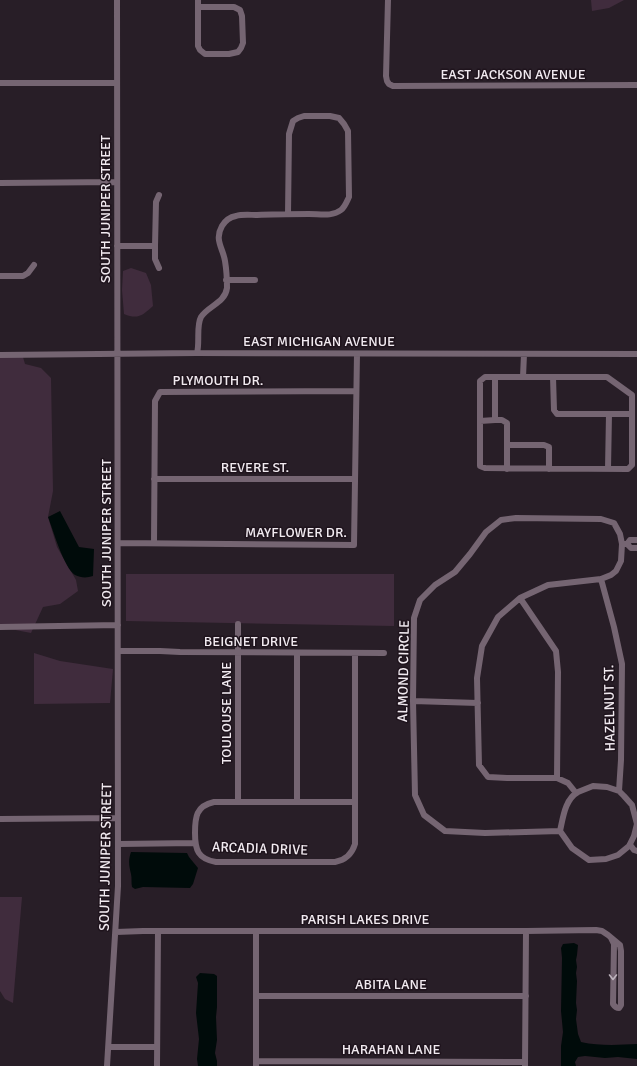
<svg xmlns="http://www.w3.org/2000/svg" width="637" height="1066" viewBox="0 0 637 1066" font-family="Signika,sans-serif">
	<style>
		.green { fill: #402c3d }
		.water { fill: #000b0a }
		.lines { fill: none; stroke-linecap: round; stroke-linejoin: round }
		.minor { stroke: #756572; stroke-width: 6 }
		.oneway { stroke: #bfb5be }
		.labels { text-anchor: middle; stroke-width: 3; stroke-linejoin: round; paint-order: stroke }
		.street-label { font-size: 14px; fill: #f1eaf0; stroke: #1f141d }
	</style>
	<rect width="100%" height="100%" fill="#281e27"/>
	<path class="green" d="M591 0H624L609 8 592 11Z
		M131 268 146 273 151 285 153 306C143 315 138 320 124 314L122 290 123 271Z
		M0 357H23L25 364 41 368 51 378 53 491 48 517 57 547 76 580 78 591 60 604 43 607 31 633 0 627Z
		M126 574H394V626L126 621Z
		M34 653 60 661 113 669 110 703 34 704Z
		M0 897H22L13 1003 5 999 0 991Z"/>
	<path class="water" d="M60 511 79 547 94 549 93 576C87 578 81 578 75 575 64 568 53 530 48 517Z
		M131 852 187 853 189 857 198 868 193 884 190 888 143 887 135 889 132 887C131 883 132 878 131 874 129 866 128 860 131 852Z
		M574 943 578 945 577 955 576 960 577 967 576 973 577 981 576 1003 577 1010 576 1019 578 1034 581 1042C599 1046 618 1045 637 1044V1059L618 1057 605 1058 585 1056 578 1057 575 1062 576 1066H561V1046L563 1032 561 1011 562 958 561 948 563 944Z
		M200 973 214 974 217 976V1007L216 1017 217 1040 215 1053 217 1061V1066H198L197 1059 199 1039 196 1013 198 983 196 977Z"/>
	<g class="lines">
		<path class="minor" d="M198 0V46L200 50 205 54H229L238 52 241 48 243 43 242 16 240 10 234 7H198
			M388 0 386 76 387 81 389 84 393 86 637 85
			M0 83H117
			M0 183 117 182
			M117 246H155
			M159 268 155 259V246L156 202 159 195
			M0 276H23L28 273 34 265
			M226 280H255
			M197 353C200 342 196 326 201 317 208 306 225 303 227 288 227 283 226 267 225 261 223 248 214 240 222 226 225 221 230 217 236 216 242 214 250 215 257 215 274 214 291 214 309 214 320 214 332 217 341 210 345 207 347 201 349 197L348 131 344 124 339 118 330 116H304L298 118 293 121 289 134 288 214
			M0 355 197 353 637 354
			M523 377H485L480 381V466L485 468 628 469 632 465V395L607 377H523L524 354
			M553 377 554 410 557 414H632
			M495 420H502L507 423V445H544L549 447V469
			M480 421 495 420V377
			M507 469V445
			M608 469 609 414
			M154 479H355
			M118 543 354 545 357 354
			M154 543 155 401 160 392 356 391
			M622 544H627L631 548H637
			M627 544 630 540H637
			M601 579 614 627 622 664 621 760 619 791
			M520 598 556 651 558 672 557 778
			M0 627 118 625
			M118 651H160L180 652 384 653
			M297 653V802
			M413 701 478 703
			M593 786 607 787 619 791 624 796 632 805 637 824 634 836 629 846 618 855 606 859 589 860 572 848 560 831C563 818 565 799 578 792 583 790 588 788 593 786Z
			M238 802V624
			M355 802H214C196 806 195 817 195 833 195 850 198 859 216 862H335C346 860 352 854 355 844V653
			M0 819 118 818
			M560 831 485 833 445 831 424 815 415 795 413 701 414 618 420 600 435 585 455 572 470 554 486 532 501 520 516 518 601 519 614 523 620 534 622 544 621 561 616 571 611 575 601 579 548 585 520 598 498 617 482 646 477 678 479 765 488 777 507 778H557L568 783 576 793
			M119 844 195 843
			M631 846 634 850 637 851
			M256 931V1066
			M116 932 143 931H526L596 930 602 931 608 935 620 945 621 951V1005L619 1008C616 1008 615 1007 613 1004L614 944 611 938
			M256 996H526
			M109 1047H157
			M256 1061 525 1062
			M107 1066 118 886 117 0
			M157 1066 158 931
			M525 1066 526 931"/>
	</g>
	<defs><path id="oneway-chevron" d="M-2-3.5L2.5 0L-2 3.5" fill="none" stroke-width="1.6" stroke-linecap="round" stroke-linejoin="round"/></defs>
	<use class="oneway" href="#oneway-chevron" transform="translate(613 977) rotate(90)"/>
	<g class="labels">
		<g class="street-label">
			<text x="513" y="79">EAST JACKSON AVENUE</text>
			<text transform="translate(105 209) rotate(-90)" y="5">SOUTH JUNIPER STREET</text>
			<text x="319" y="346">EAST MICHIGAN AVENUE</text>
			<text x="218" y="385">PLYMOUTH DR.</text>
			<text x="255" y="472">REVERE ST.</text>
			<text x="296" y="537">MAYFLOWER DR.</text>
			<text transform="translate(106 533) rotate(-90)" y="5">SOUTH JUNIPER STREET</text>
			<text x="251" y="646">BEIGNET DRIVE</text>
			<text transform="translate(403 671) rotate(-89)" y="5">ALMOND CIRCLE</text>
			<text transform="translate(609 708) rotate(-91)" y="5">HAZELNUT ST.</text>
			<text transform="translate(226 713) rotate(-90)" y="5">TOULOUSE LANE</text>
			<text transform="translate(260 848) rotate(2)" y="5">ARCADIA DRIVE</text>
			<text transform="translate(105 857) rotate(-89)" y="5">SOUTH JUNIPER STREET</text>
			<text x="365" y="924">PARISH LAKES DRIVE</text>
			<text x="391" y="989">ABITA LANE</text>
			<text x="391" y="1054">HARAHAN LANE</text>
		</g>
	</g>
</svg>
